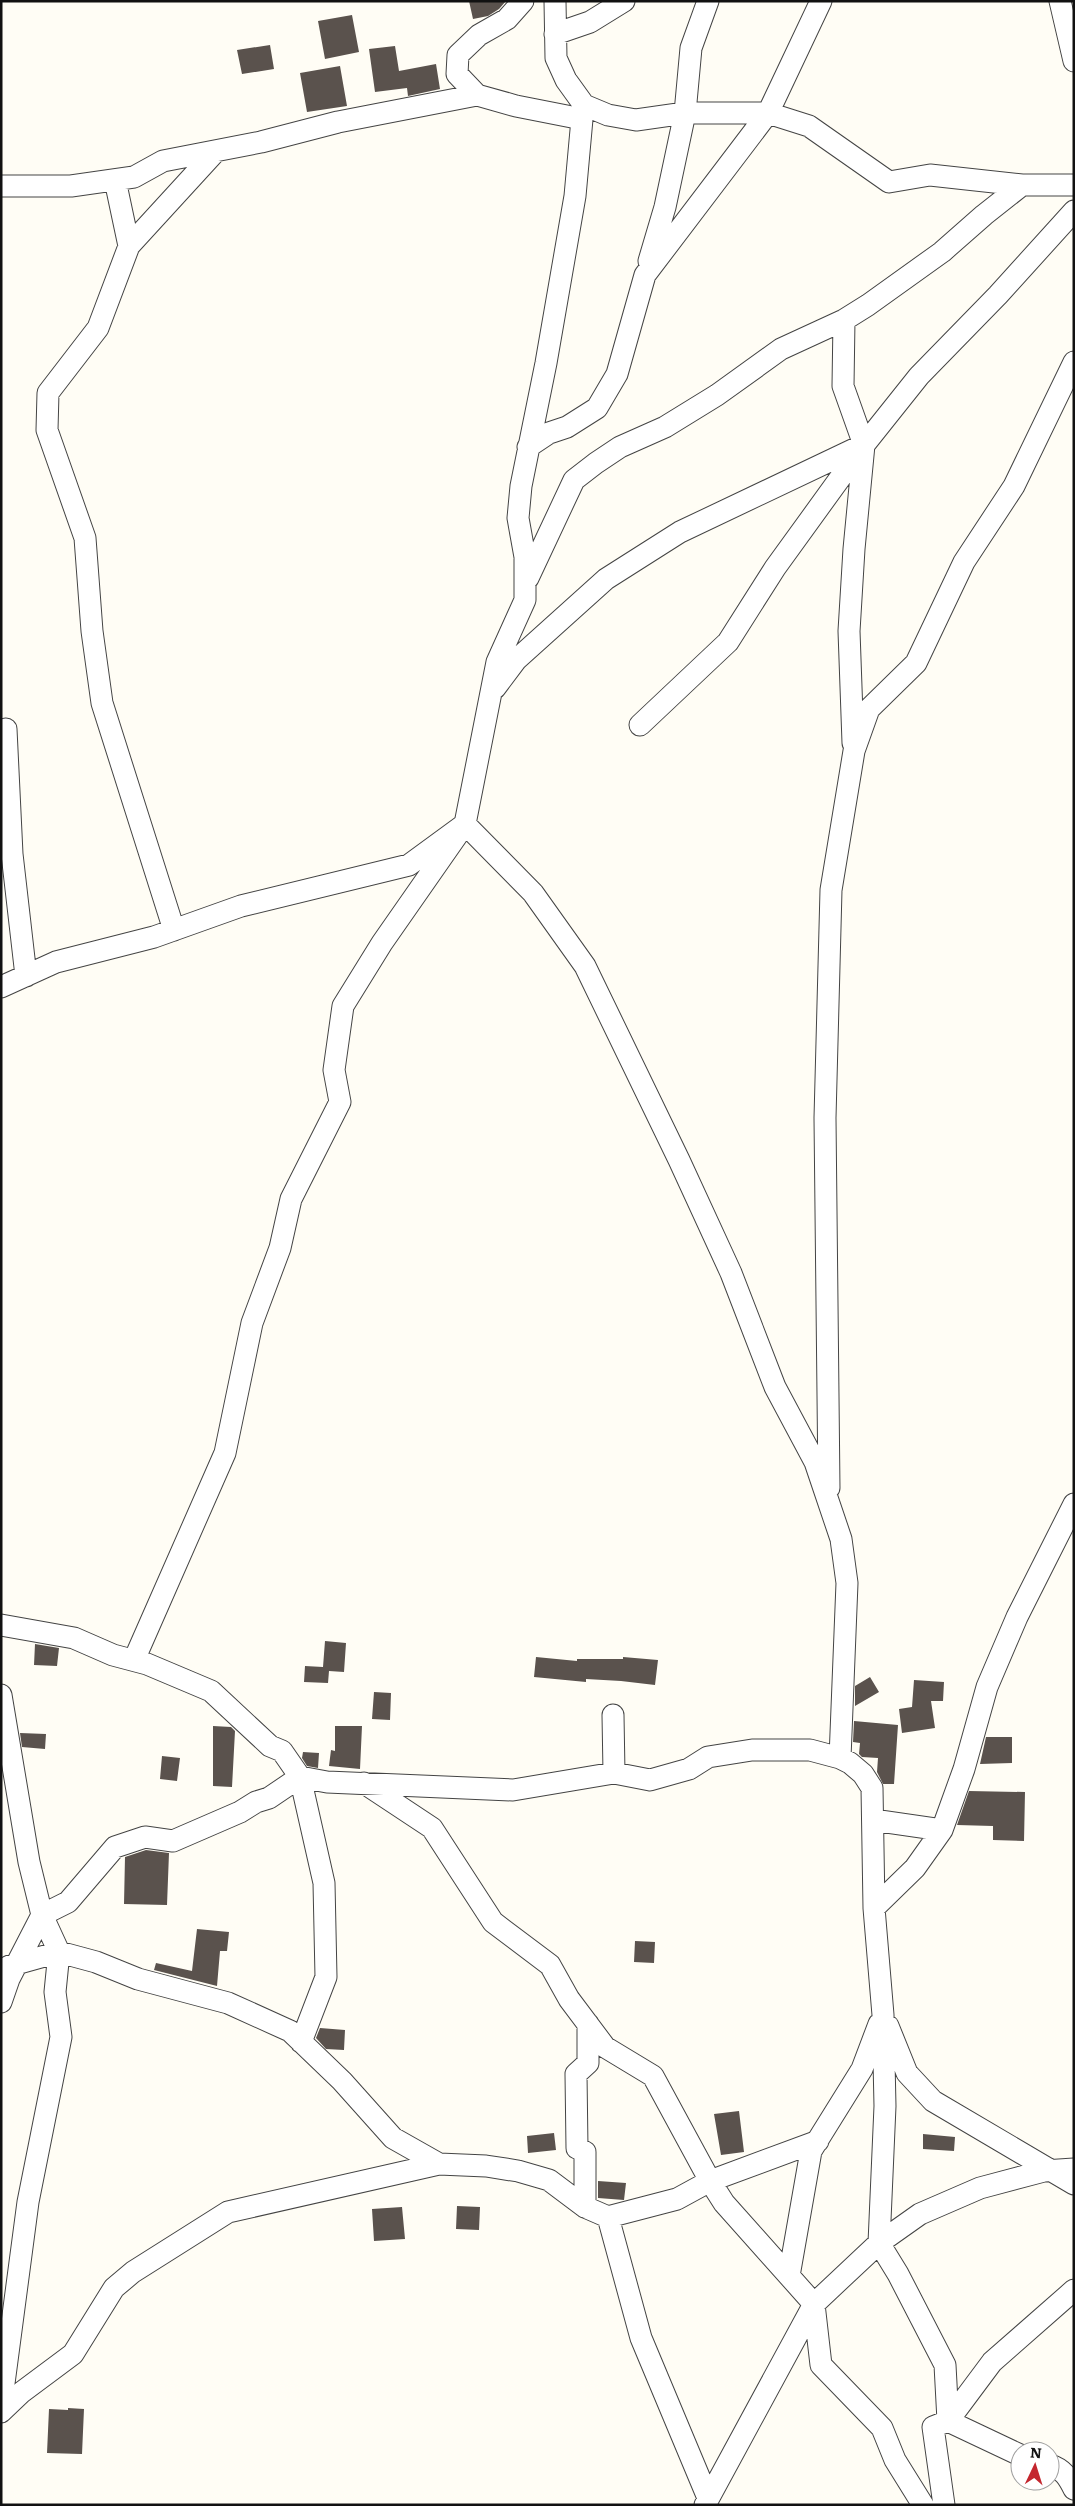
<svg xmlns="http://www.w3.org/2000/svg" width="1075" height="2506" viewBox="0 0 1075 2506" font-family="Literata,serif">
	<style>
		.building { fill: #5a524d }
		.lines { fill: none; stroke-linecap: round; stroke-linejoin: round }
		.street-casing { stroke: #444; stroke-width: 23 }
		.street { stroke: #fff; stroke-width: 21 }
	</style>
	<rect width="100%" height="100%" fill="#fffdf5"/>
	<path class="building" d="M469 1H506L499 9 488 16 473 19Z
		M352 15 359 52 325 59 318 21Z
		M270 45 274 69 242 74 237 50Z
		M395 46 399 71 436 64 440 89 408 96 407 88 375 92 369 49Z
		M340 66 347 106 307 112 300 73Z
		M325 1641 346 1643 344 1672 329 1671 328 1683 304 1682 305 1666 323 1667Z
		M35 1644 59 1648 57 1666 34 1665Z
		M536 1657 577 1661V1659H623V1657L658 1660 655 1685 621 1681 586 1679V1682L534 1677Z
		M870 1677 879 1692 855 1706V1686Z
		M914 1680 944 1682 943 1701H931L935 1728 902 1733 899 1709 912 1707Z
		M374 1692 391 1693 390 1720 372 1719Z
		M854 1721 898 1725 894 1784H883L877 1772 878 1758 862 1757 859 1754 860 1743 853 1742Z
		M213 1726 231 1727 235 1731 232 1787 213 1786Z
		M335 1726H362L360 1769 329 1766 331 1750 335 1751Z
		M20 1733 46 1734 45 1749 22 1747Z
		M986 1737H1012V1763L980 1764Z
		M303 1752 319 1753 318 1768 307 1766 302 1758Z
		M162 1756 180 1758 177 1781 160 1779Z
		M969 1791 1025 1792 1024 1841 993 1840V1826L957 1825Z
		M146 1850 169 1853 167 1905 124 1904 125 1857Z
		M197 1929 229 1932 227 1951H220L217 1986 154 1970 156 1963 192 1971Z
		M635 1941 655 1942 654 1963 634 1962Z
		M320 2028 345 2030 344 2050 326 2049 316 2038Z
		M739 2111 744 2152 721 2155 714 2114Z
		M554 2133 556 2150 528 2153 527 2136Z
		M923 2134 955 2137 954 2151 923 2149Z
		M598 2181 626 2183 624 2200 598 2198Z
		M457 2206 480 2207 479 2230 456 2229Z
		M402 2207 405 2239 374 2241 372 2209Z
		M68 2408 84 2409 82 2454 47 2453 49 2409 68 2410Z"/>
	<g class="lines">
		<g class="street-casing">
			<path id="street" d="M555 1 556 58 566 80 584 105
				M1060 1 1074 61
				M555 34 590 22 624 1
				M582 119 584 105 608 115 636 120 685 113H768L809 126 889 182 930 175 1022 185
				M115 180 129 246 98 328 48 393 47 430 85 538 92 631 102 703 174 930
				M1 186H71L134 177 163 161 261 142 338 122 477 95 457 74 458 55 479 35 507 19 523 1
				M129 246 216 151
				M649 261 665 207 685 113 691 48 708 1
				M844 320 843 386 864 445 854 549 849 631 853 743
				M528 447 549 433 567 427 597 408 617 374 645 275 768 113 821 1
				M528 578 574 480 596 463 620 447 665 427 717 395 781 349 844 320 868 305 942 252 984 215 1022 185H1074
				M495 688 516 660 606 579 680 532 861 446
				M640 725 728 642 775 568 864 445 919 376 998 295 1074 211
				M6 729 12 854 26 976
				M1 987 56 962 154 937 241 906 409 865 465 824 497 662 525 600V557L518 518 521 486 546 363 575 196 582 119 516 106 477 95
				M829 1488 825 1118 831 890 854 751 869 709 916 663 964 562 1014 486 1074 362
				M1 1625 74 1638 113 1655 147 1664 211 1691 270 1746 282 1751 300 1777 324 1883 326 1977 301 2042
				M134 1660 225 1453 252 1323 280 1248 291 1199 340 1102 334 1070 343 1006 382 943 465 824 533 893 585 966 679 1160 731 1273 775 1387 815 1462 841 1539 847 1583 840 1758
				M1 1695 29 1862 42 1915 59 1952 55 1992 61 2037 28 2202 1 2406
				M613 1715 614 1773
				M364 1783 432 1828 493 1922 550 1965 569 1999 605 2047 653 2076 710 2181 818 2141
				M873 1820 942 1830
				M874 1908 915 1868 942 1830 964 1769 987 1687 1017 1617 1074 1504
				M9 1966 59 1952 96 1962 138 1979 228 2003 290 2031 342 2081 393 2138 439 2164 486 2166 518 2171 549 2180 585 2207 608 2217 677 2199 710 2181 724 2203 814 2304 821 2365 882 2428 895 2460 923 2505
				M1 2002 9 1979 42 1915 68 1902 115 1847 145 1837 173 1841 240 1812 256 1802 269 1798 300 1777 327 1782 513 1790 614 1773 650 1780 689 1769 708 1757 752 1750H810L840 1758 850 1763 863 1774 872 1788 874 1908 883 2015 885 2106 879 2243 898 2274 945 2365 948 2421
				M888 2026 907 2073 933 2101 1074 2184
				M585 2207V2152L577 2148 576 2074 588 2063V2024
				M608 2217 641 2338 708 2498
				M789 2276 811 2151 862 2069 879 2024
				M1 2412 22 2392 73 2354 114 2288 133 2272 228 2212 439 2164
				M948 2421 1020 2455
				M1050 2465C1063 2469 1068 2477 1074 2489
				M705 2505 814 2304 879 2243 920 2214 980 2188 1044 2171 1074 2169
				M944 2505 933 2427 948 2421 992 2362 1074 2290"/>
		</g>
		<use href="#street" class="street"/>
	</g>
	<rect width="1075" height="2506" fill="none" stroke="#111111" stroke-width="5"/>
	<g transform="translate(1035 2466) rotate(4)"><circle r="24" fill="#ffffff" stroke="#a0a0a0"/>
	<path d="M0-4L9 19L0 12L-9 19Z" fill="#c4262e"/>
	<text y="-8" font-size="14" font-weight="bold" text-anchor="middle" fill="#111111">N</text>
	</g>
</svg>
